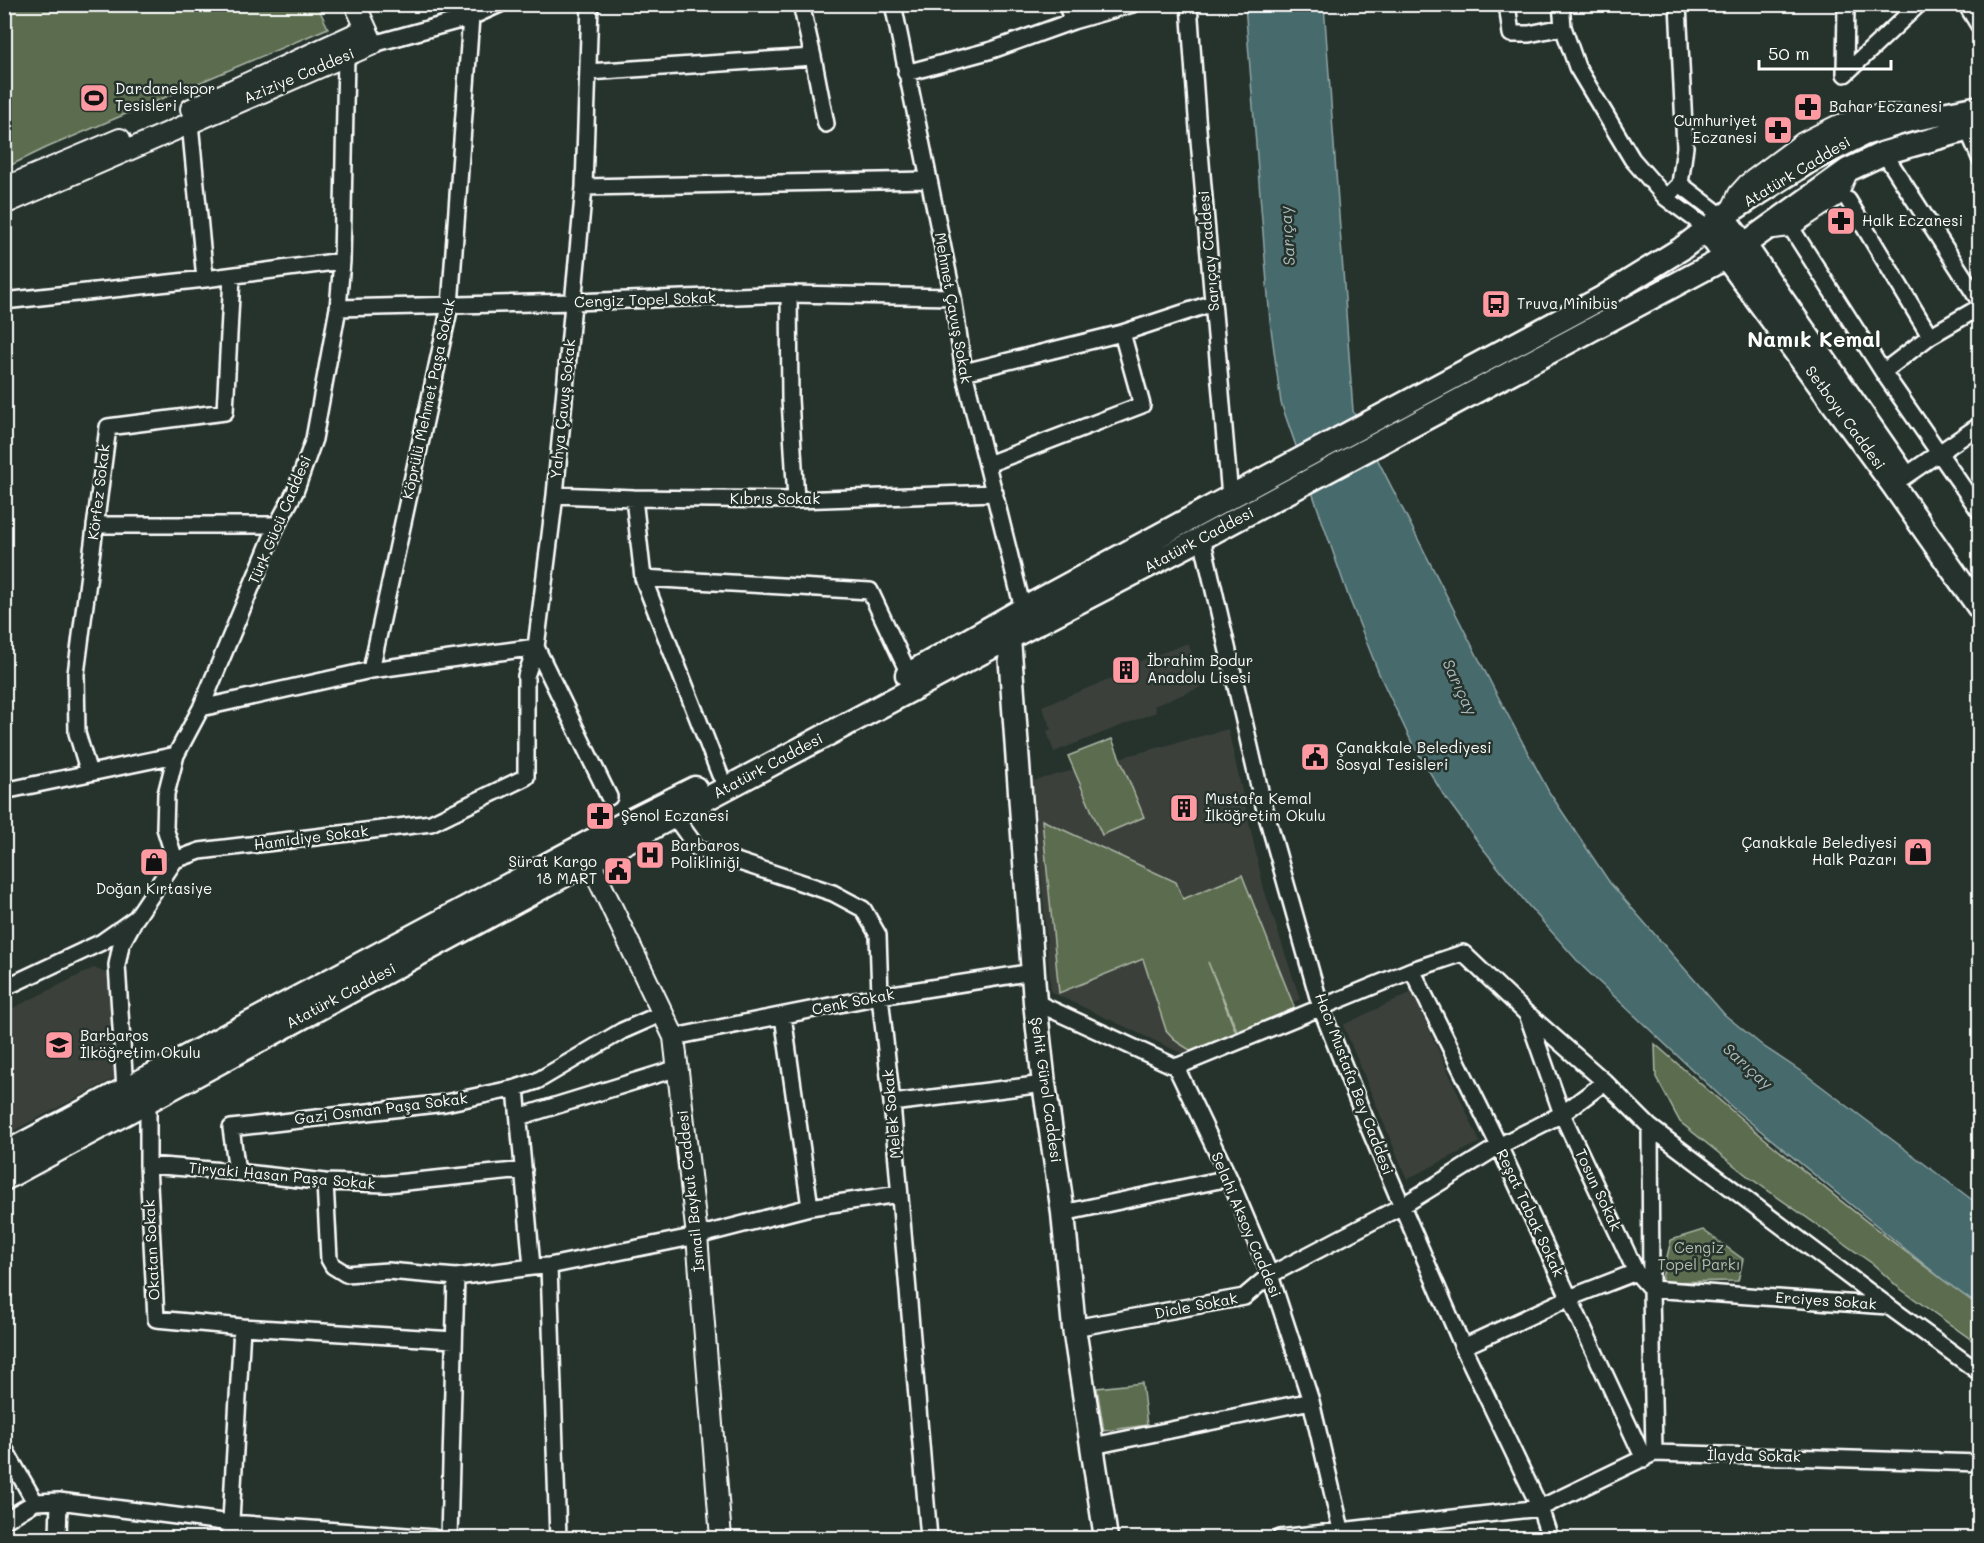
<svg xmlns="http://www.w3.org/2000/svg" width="1984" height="1543" viewBox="0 0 1984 1543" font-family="Mali,sans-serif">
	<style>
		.built { fill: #3a403a }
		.green { fill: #5c6d4f; stroke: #aeb6a7; stroke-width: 1.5 }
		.water { fill: #476b6c; stroke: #91a6a7; stroke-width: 1.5 }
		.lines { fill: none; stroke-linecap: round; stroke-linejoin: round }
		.minor-casing { stroke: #fff; stroke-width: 20 }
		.tertiary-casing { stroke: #fff; stroke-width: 24 }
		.secondary-casing { stroke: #fff; stroke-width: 27 }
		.minor { stroke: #26332d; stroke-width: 15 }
		.tertiary { stroke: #26332d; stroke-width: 20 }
		.secondary { stroke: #26332d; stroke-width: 22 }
		.labels { text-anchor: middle; stroke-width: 5; stroke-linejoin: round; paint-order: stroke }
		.street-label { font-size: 15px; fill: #fff; stroke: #26332d }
		.poi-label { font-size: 15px; fill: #fff; stroke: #26332d; text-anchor: start }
		.park-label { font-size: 15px; fill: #b6bdb0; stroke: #26332d }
		.water-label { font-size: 16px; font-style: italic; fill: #acbcbd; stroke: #26332d }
		.district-label { font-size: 21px; font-weight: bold; fill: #fff; stroke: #26332d }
	</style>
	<rect width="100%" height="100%" fill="#26332d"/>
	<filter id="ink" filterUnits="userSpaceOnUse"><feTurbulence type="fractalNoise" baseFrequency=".0167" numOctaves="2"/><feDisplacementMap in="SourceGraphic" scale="12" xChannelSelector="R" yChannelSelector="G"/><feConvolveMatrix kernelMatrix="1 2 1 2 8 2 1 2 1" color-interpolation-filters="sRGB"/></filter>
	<g filter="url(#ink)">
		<path class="built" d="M1188 643 1204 686 1154 706 1156 712 1054 752 1047 731 1051 729 1042 706 1127 673 1129 679 1134 677 1130 665Z
			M1228 729 1264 889 1300 999 1183 1054 1051 992 1033 781Z
			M94 968 112 976 115 1078 5 1135V1012Z
			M1412 992 1480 1142 1407 1179 1343 1025Z"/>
		<path class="green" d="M4 5H317L328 28 46 148 5 168Z
			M1112 739 1144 817 1102 835 1068 756Z
			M1042 820 1176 882 1183 899 1242 875 1295 1009 1238 1033 1208 962 1237 1035 1196 1054 1177 1042 1166 1030 1143 959 1059 993Z
			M1655 1044C1759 1136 1866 1225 1979 1306V1345L1899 1288 1873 1264 1750 1178 1680 1122 1656 1077Z
			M1703 1230 1743 1259 1738 1281 1661 1282 1671 1240Z
			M1142 1383 1147 1425 1104 1431 1097 1388Z"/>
		<path class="water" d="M1245 5H1324L1353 411 1493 687 1549 792 1610 883 1725 1015 1763 1046 1805 1074 1979 1205V1306L1942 1279 1734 1109 1582 966 1527 904 1481 846 1443 794 1412 743 1380 676 1349 598 1281 403 1270 321Z"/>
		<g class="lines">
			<g class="minor-casing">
				<path id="minor" d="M893 4 953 297 964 372 1023 609 1020 617
					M1066 4 1073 21
					M1189 4 1197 117 1230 497
					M1507 4 1511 34H1529L1563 27
					M1561 4 1563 27 1577 67 1632 159 1666 198 1700 223 1706 230
					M1966 4 1980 27
					M373 44 471 17 500 4
					M813 57 826 124
					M588 72 813 57 801 4
					M906 73 992 50 1073 21 1133 4
					M1845 74 1919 4
					M1845 74 1846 4
					M190 123 205 279
					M1967 128 1980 158
					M1884 153 1980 302
					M1680 184 1723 217
					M584 187 929 180
					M1666 198 1680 184 1685 147 1678 4
					M1848 200 1930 336
					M1790 226 1883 372 1980 512
					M789 294 790 399 796 500
					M4 301 205 279 342 261
					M338 308 574 302 789 294 953 297
					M964 372 1122 333 1213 303
					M1883 372 1930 336 1980 307
					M988 464 1142 405 1122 333
					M1898 481 1980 425
					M555 495 634 498 796 500 995 493
					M634 498 643 578 720 775
					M95 525H277
					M1202 538 1261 795 1321 1008 1361 1109 1402 1206 1463 1347 1540 1508 1550 1538
					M643 578 870 591 909 674
					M536 647 609 797
					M371 670 450 306 471 17
					M201 708 371 670 536 647
					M89 773 77 733 76 674 108 427 225 412 232 276
					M4 791 176 755
					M674 816 697 848 833 893 863 909 878 935 880 996 892 1103 929 1538
					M175 860 165 828 166 794 176 755 201 708 277 525 295 492 314 439 338 308 342 261 346 56
					M1412 970 1499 1146 1644 1459
					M4 988 102 942 136 918 175 860 200 851 431 823 526 777V676L536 647 555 495 584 187 590 4
					M1035 1002 1176 1067 1229 1178 1270 1275 1311 1401 1343 1538
					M783 1016 810 1207
					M1530 1016 1605 1082 1650 1127 1888 1306
					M674 1037 880 996 1033 972
					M1176 1067 1412 970 1463 953 1527 1014 1562 1114 1636 1272 1651 1289 1654 1453
					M516 1088 532 1267
					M125 1089 117 965 121 945 133 923
					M148 1100V1165L156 1319 242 1327 230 1538
					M892 1103 1044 1084
					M519 1117 678 1068
					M1650 1127 1651 1289 1888 1306 1980 1373
					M148 1165 237 1172 325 1182 386 1184 524 1170
					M237 1172 231 1128 445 1103 516 1088 537 1081 622 1031 663 1013
					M325 1182 329 1259 333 1266 346 1274 388 1271 456 1277 532 1267 549 1266 697 1236 810 1207 899 1194
					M1063 1213 1229 1178
					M549 1266 558 1538
					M242 1327 454 1340
					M1074 1328 1244 1297 1270 1275 1402 1206 1499 1146 1562 1114 1605 1082
					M1463 1347 1569 1298 1636 1272
					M1093 1446 1311 1401
					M4 1448 35 1502
					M4 1521 35 1502 59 1501 231 1523 434 1538
					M58 1538 59 1501
					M449 1538 456 1277
					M1280 1538 1540 1508 1654 1453 1980 1463"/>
			</g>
			<g class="tertiary-casing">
				<path id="tertiary" d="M191 109 366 29
					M4 188 120 139
					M4 204 373 44 355 4
					M1731 211 1739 194 1748 184 1803 143 1837 126 1877 115H1914
					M1765 229 1790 226 1837 195 1848 170
					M590 862 674 1037 697 1236 721 1538"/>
			</g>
			<g class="secondary-casing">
				<path id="secondary" d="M1723 217 1744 244 1902 472
					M1706 230 1893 485 1980 609
					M1009 638 1035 1002 1044 1084 1063 1213 1074 1328 1106 1538
					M907 675 1023 609 1230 497 1600 299 1681 249 1731 211 1808 162 1864 134 1910 120 1980 107
					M4 1154 625 823 695 788
					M4 1179 674 816 1009 638 1202 538 1727 257 1848 170 1884 153 1980 126"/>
			</g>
			<use href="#minor" class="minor"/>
			<use href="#tertiary" class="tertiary"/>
			<use href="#secondary" class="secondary"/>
		</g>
	</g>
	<defs>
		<g id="stadium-square" transform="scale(1.5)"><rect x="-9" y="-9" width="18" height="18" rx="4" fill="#ff9aa2" stroke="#26332d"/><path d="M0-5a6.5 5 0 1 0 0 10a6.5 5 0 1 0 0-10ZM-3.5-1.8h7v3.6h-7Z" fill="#111"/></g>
		<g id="pharmacy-square" transform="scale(1.5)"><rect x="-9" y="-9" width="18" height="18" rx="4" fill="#ff9aa2" stroke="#26332d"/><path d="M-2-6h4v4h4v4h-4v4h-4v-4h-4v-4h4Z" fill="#111"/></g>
		<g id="bus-square" transform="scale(1.5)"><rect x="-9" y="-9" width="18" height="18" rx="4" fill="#ff9aa2" stroke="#26332d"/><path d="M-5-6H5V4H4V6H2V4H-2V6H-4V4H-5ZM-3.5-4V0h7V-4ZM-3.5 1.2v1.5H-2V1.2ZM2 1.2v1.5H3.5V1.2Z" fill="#111"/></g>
		<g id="building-square" transform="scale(1.5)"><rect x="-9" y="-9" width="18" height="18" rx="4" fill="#ff9aa2" stroke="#26332d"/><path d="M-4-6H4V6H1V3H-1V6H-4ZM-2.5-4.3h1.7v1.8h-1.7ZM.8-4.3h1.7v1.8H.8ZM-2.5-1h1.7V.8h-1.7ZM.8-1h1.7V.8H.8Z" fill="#111"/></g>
		<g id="civic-square" transform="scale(1.5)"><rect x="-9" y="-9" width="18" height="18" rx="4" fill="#ff9aa2" stroke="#26332d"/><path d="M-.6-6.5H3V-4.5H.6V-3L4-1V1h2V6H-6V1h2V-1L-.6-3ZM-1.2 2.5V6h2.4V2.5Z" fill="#111"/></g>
		<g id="shop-square" transform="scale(1.5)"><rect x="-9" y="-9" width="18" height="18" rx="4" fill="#ff9aa2" stroke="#26332d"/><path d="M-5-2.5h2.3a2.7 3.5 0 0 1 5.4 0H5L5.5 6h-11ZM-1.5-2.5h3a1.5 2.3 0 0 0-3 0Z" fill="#111"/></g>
		<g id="hospital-square" transform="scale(1.5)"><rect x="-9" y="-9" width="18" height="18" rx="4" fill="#ff9aa2" stroke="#26332d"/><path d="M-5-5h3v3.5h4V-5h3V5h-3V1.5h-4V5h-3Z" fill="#111"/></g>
		<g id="school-square" transform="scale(1.5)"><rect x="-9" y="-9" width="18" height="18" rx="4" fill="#ff9aa2" stroke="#26332d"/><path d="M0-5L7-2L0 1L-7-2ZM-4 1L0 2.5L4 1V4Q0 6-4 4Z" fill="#111"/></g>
	</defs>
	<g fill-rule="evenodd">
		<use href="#stadium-square" x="94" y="98"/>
		<use href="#pharmacy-square" x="1808" y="107"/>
		<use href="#pharmacy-square" x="1778" y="130"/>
		<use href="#pharmacy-square" x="1841" y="221"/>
		<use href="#bus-square" x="1496" y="304"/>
		<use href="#building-square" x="1126" y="670"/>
		<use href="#civic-square" x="1315" y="757"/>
		<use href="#building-square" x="1184" y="808"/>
		<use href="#pharmacy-square" x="600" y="816"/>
		<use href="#shop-square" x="1918" y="852"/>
		<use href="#hospital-square" x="650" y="855"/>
		<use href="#shop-square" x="154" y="862"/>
		<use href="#civic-square" x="618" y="871"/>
		<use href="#school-square" x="59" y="1045"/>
	</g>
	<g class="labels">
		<g class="street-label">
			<text transform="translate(299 76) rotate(-23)" y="5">Aziziye Caddesi</text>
			<text transform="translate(1797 172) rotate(-31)" y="5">Atatürk Caddesi</text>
			<text transform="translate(1209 251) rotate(-95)" y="5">Sarıçay Caddesi</text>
			<text transform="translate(645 300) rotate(-2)" y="5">Cengiz Topel Sokak</text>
			<text transform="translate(953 308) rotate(80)" y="5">Mehmet Çavuş Sokak</text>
			<text transform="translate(429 399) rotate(-78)" y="5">Köprülü Mehmet Paşa Sokak</text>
			<text transform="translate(563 409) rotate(-84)" y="5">Yahya Çavuş Sokak</text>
			<text transform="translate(1845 418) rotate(54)" y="5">Setboyu Caddesi</text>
			<text transform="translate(99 492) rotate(-83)" y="5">Körfez Sokak</text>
			<text x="775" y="504">Kıbrıs Sokak</text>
			<text transform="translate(280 520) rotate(-67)" y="5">Türk Gücü Caddesi</text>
			<text transform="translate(1199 540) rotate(-28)" y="5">Atatürk Caddesi</text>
			<text transform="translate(768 766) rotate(-28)" y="5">Atatürk Caddesi</text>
			<text transform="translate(311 838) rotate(-7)" y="5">Hamidiye Sokak</text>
			<text transform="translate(341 996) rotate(-28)" y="5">Atatürk Caddesi</text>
			<text transform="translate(853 1002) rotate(-11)" y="5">Cenk Sokak</text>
			<text transform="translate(1354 1084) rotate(69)" y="5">Hacı Mustafa Bey Caddesi</text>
			<text transform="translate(1046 1090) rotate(82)" y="5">Şehit Gürol Caddesi</text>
			<text transform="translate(381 1109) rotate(-7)" y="5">Gazi Osman Paşa Sokak</text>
			<text transform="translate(892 1114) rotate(-95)" y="5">Melek Sokak</text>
			<text transform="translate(282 1176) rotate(5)" y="5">Tiryaki Hasan Paşa Sokak</text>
			<text transform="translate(1598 1190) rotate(65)" y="5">Tosun Sokak</text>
			<text transform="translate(691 1191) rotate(-96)" y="5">İsmail Baykut Caddesi</text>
			<text transform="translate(1530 1213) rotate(65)" y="5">Reşat Tabak Sokak</text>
			<text transform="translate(1246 1225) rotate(67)" y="5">Selahi Aksoy Caddesi</text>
			<text transform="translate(152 1250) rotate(-93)" y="5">Okatan Sokak</text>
			<text transform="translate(1826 1301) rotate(4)" y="5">Erciyes Sokak</text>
			<text transform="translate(1196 1306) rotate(-11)" y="5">Dicle Sokak</text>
			<text transform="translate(1754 1456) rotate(1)" y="5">İlayda Sokak</text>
		</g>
		<g class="poi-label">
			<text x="115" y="94">Dardanelspor<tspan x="115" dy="17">Tesisleri</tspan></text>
			<text x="1829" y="112">Bahar Eczanesi</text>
			<text x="1757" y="126" text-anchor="end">Cumhuriyet<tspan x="1757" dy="17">Eczanesi</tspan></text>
			<text x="1862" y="226">Halk Eczanesi</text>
			<text x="1517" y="309">Truva Minibüs</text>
			<text x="1147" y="666">İbrahim Bodur<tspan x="1147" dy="17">Anadolu Lisesi</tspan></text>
			<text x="1336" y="753">Çanakkale Belediyesi<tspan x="1336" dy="17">Sosyal Tesisleri</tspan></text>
			<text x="1205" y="804">Mustafa Kemal<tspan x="1205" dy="17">İlköğretim Okulu</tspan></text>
			<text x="621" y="821">Şenol Eczanesi</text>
			<text x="1897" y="848" text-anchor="end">Çanakkale Belediyesi<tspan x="1897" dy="17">Halk Pazarı</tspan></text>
			<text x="671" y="851">Barbaros<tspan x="671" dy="17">Polikliniği</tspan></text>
			<text x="597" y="867" text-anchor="end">Sürat Kargo<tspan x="597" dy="17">18 MART</tspan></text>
			<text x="154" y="894" text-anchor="middle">Doğan Kırtasiye</text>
			<text x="80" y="1041">Barbaros<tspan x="80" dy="17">İlköğretim Okulu</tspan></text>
		</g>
		<g class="park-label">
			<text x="1699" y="1253">Cengiz<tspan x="1699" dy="17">Topel Parkı</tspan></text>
		</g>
		<g class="water-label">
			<text transform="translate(1287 236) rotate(-94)" y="6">Sarıçay</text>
			<text transform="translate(1460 687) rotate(65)" y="6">Sarıçay</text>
			<text transform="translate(1748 1066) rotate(42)" y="6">Sarıçay</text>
		</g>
		<g class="district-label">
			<text x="1814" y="347">Namık Kemal</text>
		</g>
	</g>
	<rect width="1984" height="1543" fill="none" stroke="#26332d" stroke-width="24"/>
	<rect x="12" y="12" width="1960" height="1519" fill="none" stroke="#fff" stroke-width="2" filter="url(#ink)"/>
	<path d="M1759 60v9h132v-9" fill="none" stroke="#ffffff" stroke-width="3"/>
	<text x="1768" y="60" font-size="18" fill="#ffffff" stroke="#26332d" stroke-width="4.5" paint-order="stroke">50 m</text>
</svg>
